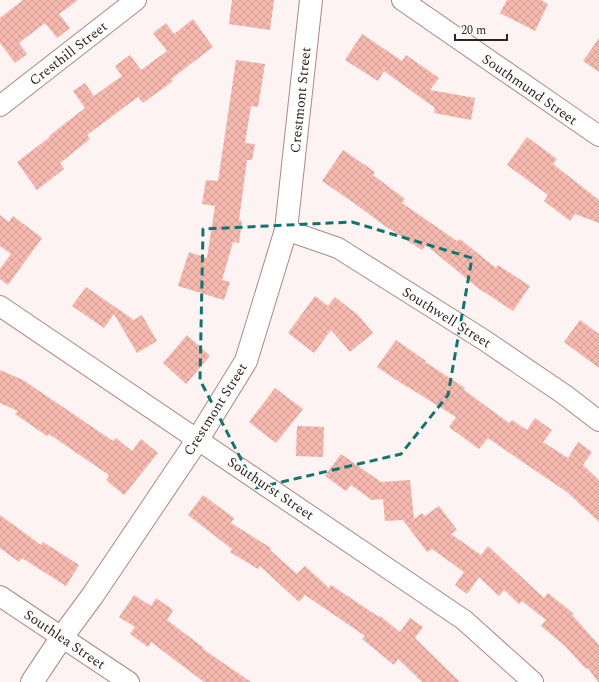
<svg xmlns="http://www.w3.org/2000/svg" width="599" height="682" viewBox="0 0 599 682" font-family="Spectral,serif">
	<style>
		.building { fill: url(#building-cross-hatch) }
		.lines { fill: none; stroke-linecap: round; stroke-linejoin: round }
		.minor-casing { stroke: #ad8782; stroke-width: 22 }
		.tertiary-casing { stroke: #ad8782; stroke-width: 24 }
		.minor { stroke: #fff; stroke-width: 20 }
		.tertiary { stroke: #fff; stroke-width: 22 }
		.marked { fill: none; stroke: #0f766e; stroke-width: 3; stroke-dasharray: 8 5; stroke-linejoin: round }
		.labels { text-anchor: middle; stroke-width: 3.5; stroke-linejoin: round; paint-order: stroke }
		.street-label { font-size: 14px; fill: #322320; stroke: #fff }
	</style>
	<defs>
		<pattern id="building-cross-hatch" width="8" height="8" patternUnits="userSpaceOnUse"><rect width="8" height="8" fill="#f4b8af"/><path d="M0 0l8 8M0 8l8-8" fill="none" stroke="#d29e96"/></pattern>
	</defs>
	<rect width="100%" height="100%" fill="#fcf3f2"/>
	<path class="building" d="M23 0H78L59 14 70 28 57 38 45 23 19 43 27 54 15 63 0 43V18Z
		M232 0H274L270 30 229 24Z
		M507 0H541L548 4 535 31 500 13Z
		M193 19 213 47 171 79 173 81 143 103 138 97 87 135 90 139 60 163 64 169 37 190 17 162 50 137 49 136 85 108 73 91 85 83 94 96 122 76 115 66 130 55 141 70 167 51 153 33 166 23 174 34Z
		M362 34 402 61 406 55 439 78 430 90 475 98 471 120 434 113 435 108 384 71 378 81 345 60Z
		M599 38V72L583 61Z
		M236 60 265 64 258 107 251 106 245 143 255 144 252 160H247L239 220 242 221 239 243 233 242 222 280 230 282 224 300 178 286 189 252 207 258 215 206 202 204 206 180 218 181Z
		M527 137 557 159 553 164 599 200V223L575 214 570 221 544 201 548 195 507 165Z
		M343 150 375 172 373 175 405 199 402 203 457 241 460 239 496 268 498 265 530 286 513 311 478 288 426 245 422 250 385 226 354 203 322 181Z
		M0 215 9 222 13 216 42 238 8 285 0 279V269L11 254 0 246Z
		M86 287 134 320 142 315 157 341 137 353 114 314 104 328 72 306Z
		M315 296 328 306 335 297 358 315 373 333 350 352 331 330 314 353 288 333Z
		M580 320 599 334V368L564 342Z
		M187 335 210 356 186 384 163 363Z
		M396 340 426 361 425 362 465 388 464 390 509 423 512 420 527 430 535 418 552 430 543 442 568 458 578 442 592 452 583 465 599 480V522L567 492 527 465 488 438 479 449 449 427 456 417 408 387H407L377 367Z
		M0 370 23 380 113 441 116 438 132 451 141 439 158 453 124 495 106 480 109 475 49 434 47 436 15 414 18 411 0 403Z
		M275 388 303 409 276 443 249 422Z
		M297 426 324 427 323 457 296 456Z
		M341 454 381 482 410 480 414 519 422 513 425 516 439 506 457 530 451 534 481 555 488 546 544 598 548 593 574 614 572 615 599 645V682H598L588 668 586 669 565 646 541 626 546 620 522 601 519 604 504 590 499 596 479 577 467 594 455 585 464 572 432 549 427 552 403 520 385 521 383 499 372 500 351 485 346 491 325 476Z
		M203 495 234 518 231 523 271 548 270 550 297 574 305 566 329 588 331 585 379 617 380 616 400 632 410 618 423 627 415 638 460 682H422L398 659 394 665 362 639 365 636 305 595 299 602 260 566 258 569 230 552 232 549 188 515Z
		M0 515 41 545 43 542 79 565 66 586 22 558 19 562 0 548Z
		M134 595 151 606 156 598 173 610 167 620 204 648 203 649 251 682H204L151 642 148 647 130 634 135 627 119 617Z"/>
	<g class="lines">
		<g class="minor-casing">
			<path id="minor" d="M402 0 599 136
				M0 106 136 0
				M286 230 338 248 484 340 565 395 599 421
				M0 306 464 620 533 682
				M0 596 129 682"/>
		</g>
		<g class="tertiary-casing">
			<path id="tertiary" d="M32 682 62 637 93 595 198 439 246 361 286 230 311 0"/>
		</g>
		<use href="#minor" class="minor"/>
		<use href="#tertiary" class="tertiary"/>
	</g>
	<path class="marked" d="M352 222 472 258 448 395 401 454 256 488 200 380 203 229Z"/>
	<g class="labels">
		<g class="street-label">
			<text transform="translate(68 53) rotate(-38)" y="5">Cresthill Street</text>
			<text transform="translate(530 89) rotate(35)" y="5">Southmund Street</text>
			<text transform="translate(300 100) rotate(-84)" y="5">Crestmont Street</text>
			<text transform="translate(447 317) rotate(32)" y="5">Southwell Street</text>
			<text transform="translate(215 409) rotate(-58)" y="5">Crestmont Street</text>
			<text transform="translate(271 488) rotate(34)" y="5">Southurst Street</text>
			<text transform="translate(65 639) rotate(34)" y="5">Southlea Street</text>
		</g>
	</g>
	<path d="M455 34v6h52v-6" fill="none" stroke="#322320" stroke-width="2"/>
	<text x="461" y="34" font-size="12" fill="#322320" stroke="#ffffff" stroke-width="3" paint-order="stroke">20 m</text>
</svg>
